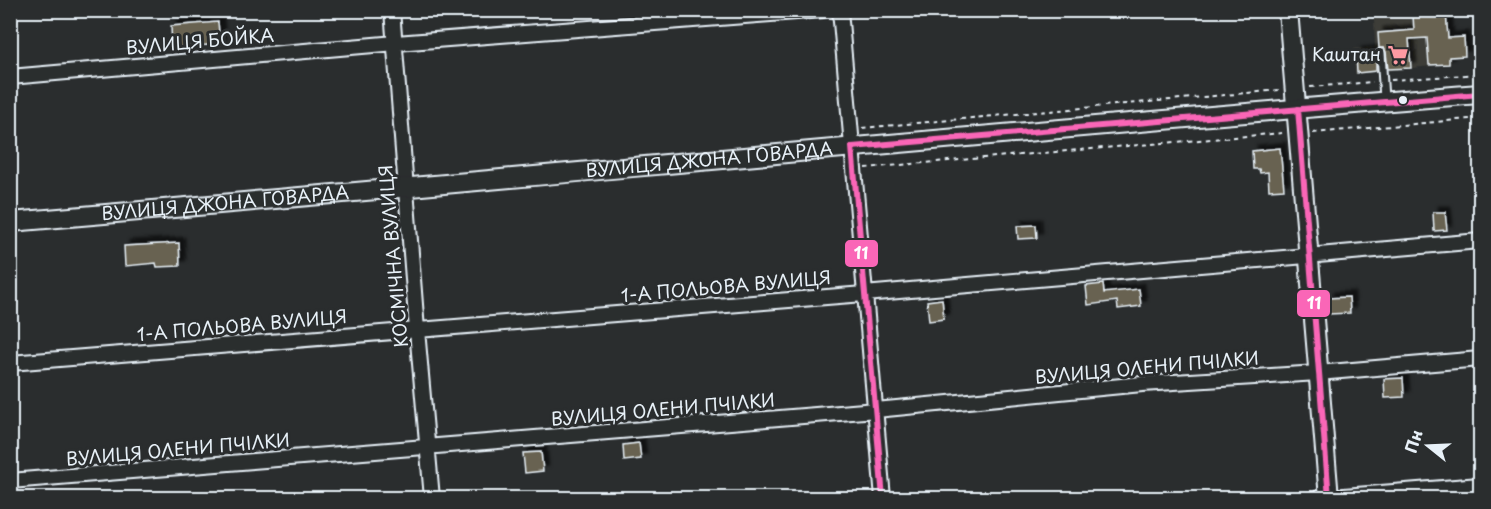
<svg xmlns="http://www.w3.org/2000/svg" width="1491" height="509" viewBox="0 0 1491 509" font-family="'Playpen Sans',sans-serif">
	<style>
		.built { fill: #3d3d38 }
		.building { fill: #686251; stroke: #e8f1f8; stroke-width: 1.5; filter: url(#shadow) }
		.lines { fill: none; stroke-linecap: round; stroke-linejoin: round }
		.lane-casing { stroke: #e8f1f8; stroke-width: 11 }
		.street-casing { stroke: #e8f1f8; stroke-width: 18 }
		.secondary-casing { stroke: #e8f1f8; stroke-width: 22 }
		.path { stroke: #e8f1f8; stroke-width: 2; stroke-dasharray: 4.5 4.5; stroke-linecap: butt }
		.lane { stroke: #2a2d2e; stroke-width: 7 }
		.street { stroke: #2a2d2e; stroke-width: 14 }
		.secondary { stroke: #2a2d2e; stroke-width: 18 }
		.bus-1-casing { stroke: #2a2d2e; stroke-width: 10 }
		.bus-1 { stroke: #fa66b7; stroke-width: 6 }
		.bus-dot { fill: #e8f1f8; stroke: #2a2d2e; stroke-width: 2 }
		.labels { text-anchor: middle; stroke-width: 6; stroke-linejoin: round; paint-order: stroke }
		.street-label { font-size: 18px; fill: #e8f1f8; stroke: #2a2d2e }
		.poi-label { font-size: 18px; fill: #e8f1f8; stroke: #2a2d2e; text-anchor: end }
		.line-badge { stroke: #2a2d2e; stroke-width: 2 }
		.badge-label { font-size: 16px; text-anchor: middle; font-weight: bold; fill: #fff }
	</style>
	<defs>
		<filter id="shadow"><feDropShadow dx="5.5" dy="-5.5" stdDeviation="1.5" flood-color="#0009"/></filter>
	</defs>
	<rect width="100%" height="100%" fill="#2a2d2e"/>
	<filter id="ink" filterUnits="userSpaceOnUse"><feTurbulence type="fractalNoise" baseFrequency=".0167" numOctaves="2"/><feDisplacementMap in="SourceGraphic" scale="12" xChannelSelector="R" yChannelSelector="G"/><feConvolveMatrix kernelMatrix="1 2 1 2 8 2 1 2 1" color-interpolation-filters="sRGB"/></filter>
	<g filter="url(#ink)">
		<path class="built" d="M1447 12 1451 64 1355 74 1353 49 1375 47 1374 19Z"/>
		<path class="building" d="M1446 13 1448 38 1464 37 1465 56 1449 57V64L1429 65 1427 38 1409 39 1411 68 1388 69 1386 52 1384 48H1379L1378 33 1414 30 1413 16Z
			M218 22 220 44 172 48 171 26Z
			M1376 51V71L1357 73 1356 53Z
			M1280 148 1284 189 1269 190 1268 172 1260 173 1259 169H1253L1252 151Z
			M1433 212H1445L1447 230 1434 231Z
			M1036 225 1037 238 1018 239 1017 226Z
			M179 243 180 266 157 267 156 263 125 266 124 246Z
			M1103 284 1104 293 1139 289 1141 306 1118 309 1117 301 1088 305 1086 286Z
			M1349 297 1350 313 1329 314 1328 298Z
			M942 299 944 319 929 321 927 301Z
			M1403 378 1404 397 1385 398 1384 379Z
			M639 443 641 459 624 461 623 445Z
			M541 452 543 471 525 473 523 453Z"/>
		<g class="lines">
			<g class="lane-casing">
				<path id="lane" d="M1381 53 1384 99"/>
			</g>
			<g class="street-casing">
				<path id="street" d="M392 10 417 330 432 498
					M840 10 883 498
					M10 77 396 43 823 10
					M10 363 864 294 1480 241
					M10 481 876 410 1142 384 1318 373 1480 359
					M1319 498 1480 485"/>
			</g>
			<g class="secondary-casing">
				<g id="secondary">
					<path d="M1288 10 1329 498"/>
					<path id="s1" d="M10 222C501 181 990 132 1480 94"/>
				</g>
			</g>
			<path class="path" d="M1391 80 1480 74
				M1310 87 1373 82
				M862 128 1280 90
				M1313 133 1480 118
				M865 168 1283 133"/>
			<use href="#lane" class="lane"/>
			<use href="#street" class="street"/>
			<use href="#secondary" class="secondary"/>
			<g class="bus-1-casing">
				<path id="bus-1" d="M1298 109 1329 498
					M883 498 852 147 1480 94"/>
			</g>
			<use href="#bus-1" class="bus-1"/>
		</g>
	</g>
	<defs>
		<g id="supermarket-bare" transform="scale(1.62)"><path d="M-6-5.5h2.5l.6 2H6L4.5 2H-2.5L-4.4-4H-6ZM-1.5 3.2a1.3 1.3 0 1 0 .1 0ZM3 3.2a1.3 1.3 0 1 0 .1 0Z" fill="#ff9aa2" stroke="#2a2d2e" stroke-width="2.5" paint-order="stroke"/></g>
	</defs>
	<g fill-rule="evenodd">
		<use href="#supermarket-bare" x="1398" y="55"/>
	</g>
	<circle class="bus-dot" cx="1403" cy="100" r="5"/>
	<g class="labels">
		<g class="street-label">
			<text transform="translate(200 42) rotate(-5)" y="6">ВУЛИЦЯ БОЙКА</text>
			<text dy="6" stroke="none"><textPath href="#s1" startOffset="702">ВУЛИЦЯ ДЖОНА ГОВАРДА</textPath></text>
			<text dy="6" stroke="none"><textPath href="#s1" startOffset="216">ВУЛИЦЯ ДЖОНА ГОВАРДА</textPath></text>
			<text transform="translate(394 256) rotate(-95)" y="6">КОСМІЧНА ВУЛИЦЯ</text>
			<text transform="translate(726 287) rotate(-5)" y="6">1-А ПОЛЬОВА ВУЛИЦЯ</text>
			<text transform="translate(242 326) rotate(-5)" y="6">1-А ПОЛЬОВА ВУЛИЦЯ</text>
			<text transform="translate(1147 368) rotate(-5)" y="6">ВУЛИЦЯ ОЛЕНИ ПЧІЛКИ</text>
			<text transform="translate(663 410) rotate(-5)" y="6">ВУЛИЦЯ ОЛЕНИ ПЧІЛКИ</text>
			<text transform="translate(178 450) rotate(-5)" y="6">ВУЛИЦЯ ОЛЕНИ ПЧІЛКИ</text>
		</g>
		<g class="poi-label">
			<text x="1381" y="61">Каштан</text>
		</g>
	</g>
	<g class="line-badge">
		<rect x="844" y="239" width="35" height="29" rx="6" fill="#fa66b7"/>
		<rect x="1296" y="289" width="35" height="29" rx="6" fill="#fa66b7"/>
	</g>
	<g class="badge-label">
		<text x="861" y="259">11</text>
		<text x="1314" y="309">11</text>
	</g>
	<rect width="1491" height="509" fill="none" stroke="#2a2d2e" stroke-width="36"/>
	<rect x="18" y="18" width="1455" height="473" fill="none" stroke="#e8f1f8" stroke-width="2" filter="url(#ink)"/>
	<g transform="translate(1428 446) rotate(288)" stroke="#2a2d2e" stroke-width="4.5" paint-order="stroke">
	<path d="M0-4.5L10 22L0 15L-10 22Z" fill="#e8f1f8"/>
	<text y="-9" font-size="16" font-weight="bold" text-anchor="middle" fill="#e8f1f8">Пн</text>
	</g>
</svg>
